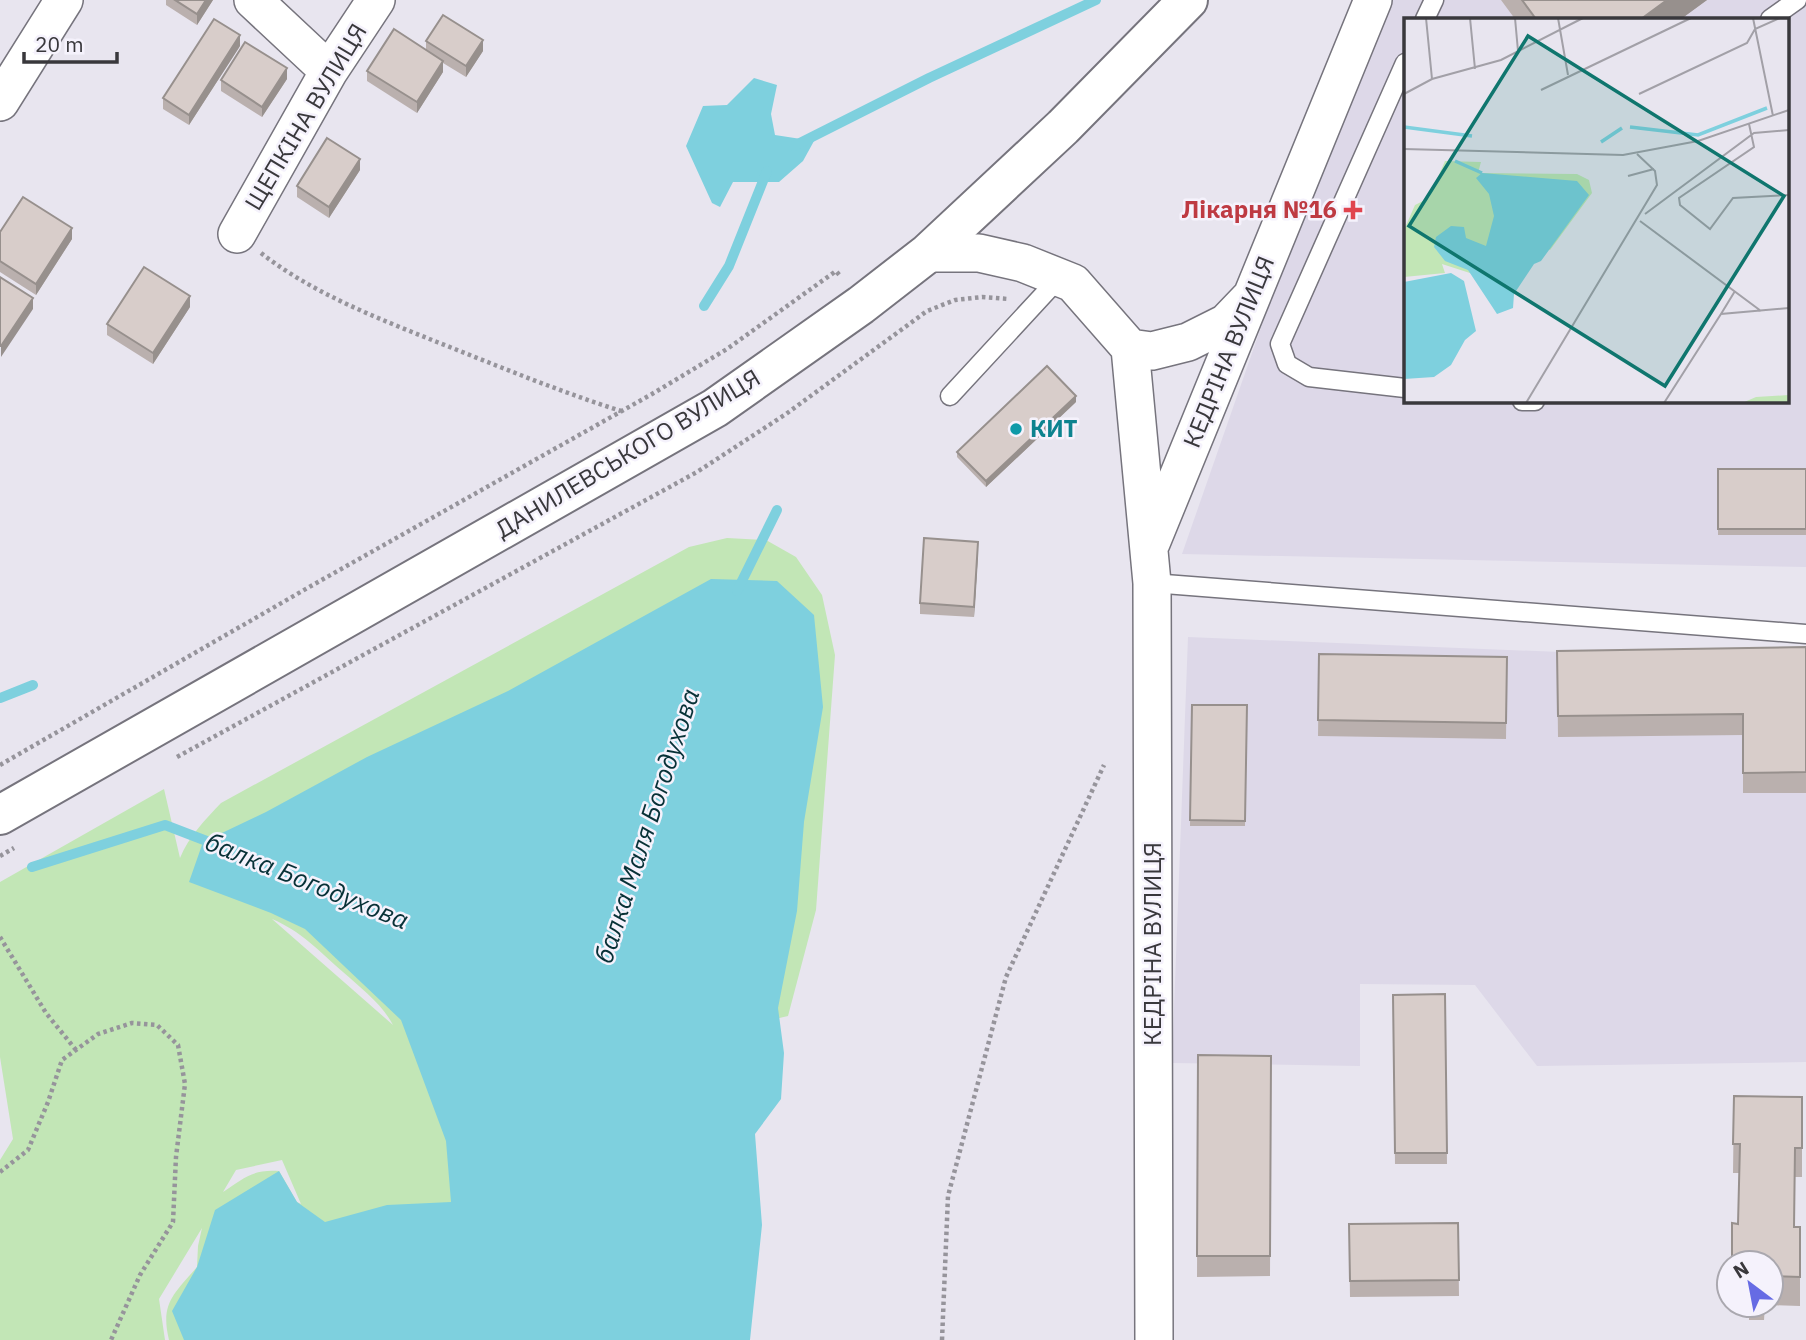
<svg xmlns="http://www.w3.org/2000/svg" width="1806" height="1340" viewBox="0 0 1806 1340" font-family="'IBM Plex Sans',sans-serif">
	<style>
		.built { fill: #ddd8e8; fill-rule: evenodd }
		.green { fill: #c2e6b6; fill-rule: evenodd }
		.water { fill: #7ed0de }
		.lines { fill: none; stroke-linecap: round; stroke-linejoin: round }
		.stream { stroke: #7ed0de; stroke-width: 10 }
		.lane-casing { stroke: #76747d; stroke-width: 21 }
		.street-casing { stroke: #76747d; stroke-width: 40 }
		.secondary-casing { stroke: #76747d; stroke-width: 42 }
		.path { stroke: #96949b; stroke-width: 4.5; stroke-dasharray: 3.5 3.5; stroke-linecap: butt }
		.lane { stroke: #fff; stroke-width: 18 }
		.street { stroke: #fff; stroke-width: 37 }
		.secondary { stroke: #fff; stroke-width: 38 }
		.wall { fill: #bab0ae }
		.shaded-wall { fill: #97908d }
		.building { fill: #d8cdca; stroke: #97908d; stroke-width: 2 }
		.health-dot { fill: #e0444e; stroke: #f5f2fc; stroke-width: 2.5 }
		.culture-dot { fill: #0f9aa8; stroke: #f5f2fc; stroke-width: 2.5 }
		.labels { text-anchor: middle; stroke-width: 5; stroke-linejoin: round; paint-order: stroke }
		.street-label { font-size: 24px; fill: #39383c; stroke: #f5f2fc }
		.health-label { font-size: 24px; font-weight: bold; fill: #be3a42; stroke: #f5f2fc; text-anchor: end }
		.culture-label { font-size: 24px; font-weight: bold; fill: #0d838f; stroke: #f5f2fc; text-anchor: start }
		.water-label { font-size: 26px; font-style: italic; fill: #073137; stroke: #f5f2fc }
		.inset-river { fill: none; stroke: #7ed0de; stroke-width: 3.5 }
		.inset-road { fill: none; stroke: #a2a0a7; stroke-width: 2 }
		.view { fill: #0f766e; fill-opacity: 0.15; stroke: #0f766e; stroke-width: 3.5 }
		.inset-edge { fill: none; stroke: #39383c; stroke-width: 3.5 }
	</style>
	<rect width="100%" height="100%" fill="#e8e5ef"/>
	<path class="built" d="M1375 0H1806V567L1182 554ZM1405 19H1787V401H1405Z
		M1188 637 1806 662V1062L1537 1066 1475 985 1360 984V1066L1172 1063Z"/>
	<path class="green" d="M727 538 766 540 796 557 822 595 835 655 816 910 788 1016 754 1024 476 1203 200 1340H169C160 1303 174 1294 197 1267L198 1246 202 1228 159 1299 165 1340H0V1160L13 1139 0 1057V882L164 789 180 858C189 836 205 820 221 803L689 547ZM272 919C301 931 320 952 343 972 361 988 382 1004 393 1025ZM282 1160 301 1204 297 1202 279 1171C252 1169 243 1179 223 1192L236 1170Z"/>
	<path class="water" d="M754 78 777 85 771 114 775 135 814 141 803 161 779 182H733L720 207 712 203 686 146 703 106 727 105Z
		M711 579 777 581 814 615 823 707 804 822 797 911 778 1008 784 1053 781 1099 755 1134 762 1225 750 1340H184L172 1311 197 1267 215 1210 279 1171 297 1202 325 1222 387 1205 451 1202 446 1141 401 1020 305 929 271 913 189 882 203 842 266 812 367 757 508 691Z"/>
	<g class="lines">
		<path class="stream" d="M794 146 929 78 1096 0
			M704 306 729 266 767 171
			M737 591 777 510
			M0 698 33 685
			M32 867 165 825 217 845"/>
		<g class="lane-casing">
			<path id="lane" d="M1425 19 1434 0
				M1770 19 1797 0
				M1405 63 1280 344 1287 364 1309 377 1405 388
				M950 396 1059 278
				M1522 401H1535
				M1152 583 1806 634"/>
		</g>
		<g class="street-casing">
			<path id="street" d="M253 0 329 71
				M0 102 64 0
				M237 234 329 71 376 0
				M928 253H979L1023 263 1073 283 1130 348 1152 583 1154 1340
				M1130 348 1152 351 1188 342 1226 323 1249 299
				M1151 543 1373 0"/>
		</g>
		<g class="secondary-casing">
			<path id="secondary" d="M0 815 715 408 861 305 928 253 1063 127 1188 0"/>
		</g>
		<path class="path" d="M261 253C312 293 377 318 437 342 498 366 558 391 621 411
			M177 757 697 472 786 414 927 311 955 300 982 297 1008 299
			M0 765 311 586 652 394 727 349 836 271 841 277
			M0 856 14 848
			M0 937 46 1013 76 1050
			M0 1172 28 1150 48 1102 62 1060 98 1034 132 1023 157 1025 178 1045 185 1084 176 1157 173 1222 140 1275 111 1340
			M942 1340 948 1196 1006 977 1104 765"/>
		<use href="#lane" class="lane"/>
		<use href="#street" class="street"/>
		<use href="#secondary" class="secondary"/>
	</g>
	<path class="wall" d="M166 0H213L197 25 166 5Z
		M1501 0H1707L1681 19H1515Z
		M426 41 483 51 466 77 443 63V72L417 113 367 81V71L426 50Z
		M240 46 189 125 163 109V98Z
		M287 79 262 117 221 91V80Z
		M360 170 329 218 297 197V186Z
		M0 232 72 239 36 295 0 272Z
		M190 307 153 364 107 335V324Z
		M1076 402 986 487 957 457V452Z
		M1718 469H1806V535H1718Z
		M978 553 974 617 920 614V603Z
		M1806 647V793H1743V735L1558 737 1557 651Z
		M1319 654 1507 657 1506 739 1318 736Z
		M1192 705H1247L1245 826H1190Z
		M1445 994 1447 1164H1395L1393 995Z
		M1198 1055 1271 1056 1270 1276 1197 1277Z
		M1734 1096 1802 1097V1177H1795L1794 1227H1800V1306L1765 1305 1764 1320H1749V1305H1741H1771V1263L1738 1224 1739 1173H1733Z
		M1458 1223 1459 1296 1350 1297 1349 1224Z"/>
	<path class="shaded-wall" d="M206 0H213L197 25V14Z
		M1667 0H1707L1681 19H1641Z
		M240 35V46L189 125V115Z
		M483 40V51L466 77V66Z
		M443 61V72L417 113V102Z
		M287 68V79L262 117V107Z
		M360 159V170L329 218V207Z
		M72 228V239L36 295V284Z
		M190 296V307L153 364V353Z
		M33 298V309L1 357V346Z
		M1076 396V402L986 487V481Z
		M978 542V553L974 617V607Z"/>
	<path class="building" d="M175 0H206L197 14Z
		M1522 0H1667L1641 19H1536Z
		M443 15 483 40 466 66 426 41Z
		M214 19 240 35 189 115 163 98Z
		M394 29 443 61 417 102 367 71Z
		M245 42 287 68 262 107 221 80Z
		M327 138 360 159 329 207 297 186Z
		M23 197 72 228 36 284 0 261V232Z
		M144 267 190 296 153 353 107 324Z
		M0 277 33 298 1 346H0Z
		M1047 366 1076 396 986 481 957 452Z
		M1718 469H1806V529H1718Z
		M924 538 978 542 974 607 920 603Z
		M1806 647V772L1743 773V714L1558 716 1557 651Z
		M1319 654 1507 657 1506 723 1318 720Z
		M1192 705H1247L1245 821 1190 820Z
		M1445 994 1447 1153H1395L1393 995Z
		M1198 1055 1271 1056 1270 1256H1197Z
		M1734 1096 1802 1097V1148H1795L1794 1227H1800V1277L1771 1276V1263H1732V1223L1738 1224 1740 1144H1733Z
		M1458 1223 1459 1280 1350 1281 1349 1224Z"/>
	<path class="health-dot" d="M1349.5 199.5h7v7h7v7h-7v7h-7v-7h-7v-7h7z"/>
	<circle class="culture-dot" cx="1016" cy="429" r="7"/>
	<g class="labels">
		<g class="street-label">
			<text transform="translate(306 117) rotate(-59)" y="8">ЩЕПКІНА ВУЛИЦЯ</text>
			<text transform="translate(1229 352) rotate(-68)" y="8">КЕДРІНА ВУЛИЦЯ</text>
			<text transform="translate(628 454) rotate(-31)" y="8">ДАНИЛЕВСЬКОГО ВУЛИЦЯ</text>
			<text transform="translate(1153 944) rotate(-90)" y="8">КЕДРІНА ВУЛИЦЯ</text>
		</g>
		<g class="health-label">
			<text x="1337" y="218">Лікарня №16</text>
		</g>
		<g class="culture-label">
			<text x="1030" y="437">КИТ</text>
		</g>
		<g class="water-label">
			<text transform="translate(647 826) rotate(-72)" y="9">балка Маля Богодухова</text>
			<text transform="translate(307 881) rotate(22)" y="9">балка Богодухова</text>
		</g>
	</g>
	<g transform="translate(1404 18)">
		<rect width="385" height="385" fill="#e8e5ef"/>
		<path d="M41 143 77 144 74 155 173 156 185 162 188 175 146 232 96 205 69 256 38 246 41 255 0 259V212L11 187 25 180ZM385 377V385H338L352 379Z" fill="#c2e6b6"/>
		<path d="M78 155 173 163 185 177 137 243 130 246 110 276 109 290 93 296 64 252 41 243 30 229 32 219 47 208 60 209 62 220 82 228 90 198 85 176 72 160ZM47 255 60 263 72 313 61 322 47 347 30 359 0 361V264Z" fill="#7ed0de"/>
		<path class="inset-river" d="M0 109 68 118M226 109 294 117 363 90M197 124 218 110M51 143 78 155"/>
		<path class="inset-road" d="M22 0 28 61M66 0 71 51M111 0 114 33M154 0 164 57M349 0 369 98M137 72 287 0M0 76 28 61 97 42 179 0M235 76 343 25 351 11 376 0M345 106 350 129 275 180 276 187 306 211 329 180 385 177M0 131 219 137 294 123 385 92M224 158 250 151M241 196 350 115 385 112M236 203 357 293M317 296 331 273M122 385 253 167 251 153 233 136M260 385 317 296 385 290"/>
		<path class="view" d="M124 18 380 178 261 368 5 208Z"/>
		<rect width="385" height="385" class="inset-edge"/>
	</g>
	<g transform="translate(1750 1284) rotate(328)"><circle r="33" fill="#f5f2fc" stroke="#aaa8af" stroke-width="2"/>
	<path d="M0-5L12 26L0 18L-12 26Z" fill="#666be4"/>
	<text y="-10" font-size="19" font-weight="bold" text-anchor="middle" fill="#39383c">N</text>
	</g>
	<path d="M24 52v10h93v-10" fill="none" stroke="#39383c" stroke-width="3.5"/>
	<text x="35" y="52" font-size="21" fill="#39383c" stroke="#f5f2fc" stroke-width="5" paint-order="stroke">20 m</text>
</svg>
